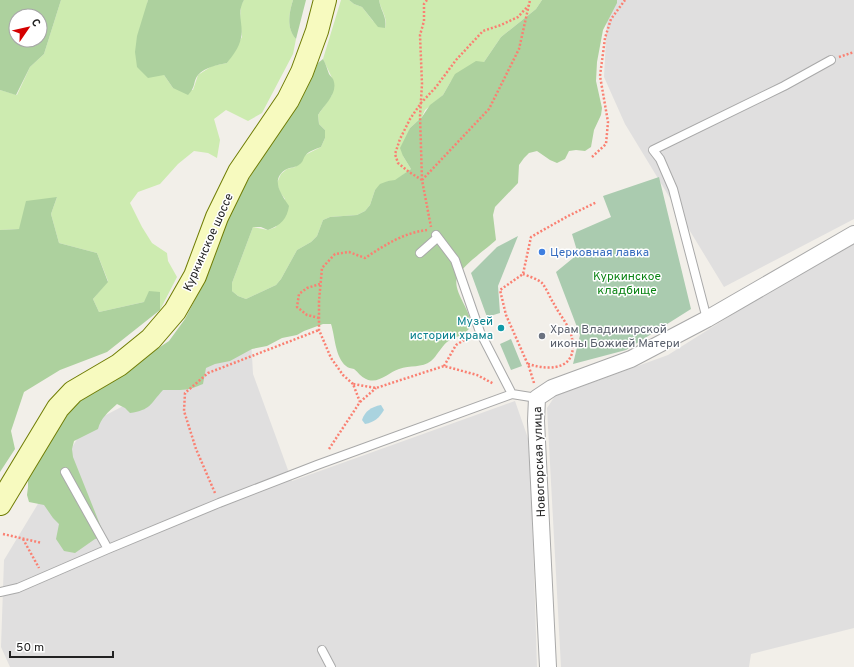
<svg xmlns="http://www.w3.org/2000/svg" width="854" height="667" viewBox="0 0 854 667" font-family="Overpass,sans-serif">
	<style>
		.residential { fill: #e0dfdf }
		.grass { fill: #cdebb0 }
		.forest { fill: #add19e; fill-rule: evenodd }
		.cemetery { fill: #aacbaf }
		.water { fill: #aad3df }
		.lines { fill: none; stroke-linecap: round; stroke-linejoin: round }
		.service-casing { stroke: #a9a9a9; stroke-width: 10 }
		.minor-casing { stroke: #a9a9a9; stroke-width: 18 }
		.secondary-casing { stroke: #707d05; stroke-width: 24 }
		.path { stroke: #fa8072; stroke-width: 2.5; stroke-dasharray: 2 2; stroke-linecap: butt }
		.service { stroke: #fff; stroke-width: 8 }
		.minor { stroke: #fff; stroke-width: 16 }
		.secondary { stroke: #f7fabf; stroke-width: 22 }
		.shop-dot { fill: #3f7fe0; stroke: #fff; stroke-width: 1.5 }
		.culture-dot { fill: #0f9aa8; stroke: #fff; stroke-width: 1.5 }
		.worship-dot { fill: #6b7280; stroke: #fff; stroke-width: 1.5 }
		.labels { text-anchor: middle; stroke-width: 3; stroke-linejoin: round; paint-order: stroke }
		.street-label { font-size: 12px; fill: #222; stroke: #fff }
		.shop-label { font-size: 12px; fill: #366cbe; stroke: #fff; text-anchor: start }
		.park-label { font-size: 12px; fill: #0c8416; stroke: #fff }
		.culture-label { font-size: 12px; fill: #0d838f; stroke: #fff; text-anchor: end }
		.worship-label { font-size: 12px; fill: #5b616d; stroke: #fff; text-anchor: start }
	</style>
	<rect width="100%" height="100%" fill="#f2efe9"/>
	<path class="residential" d="M608 0H854V219L724 287 625 124 604 77Z
		M854 244V628L751 654 749 667H561L547 408 555 396 668 355 803 270Z
		M251 339 253 374 292 481 515 401 530 444 537 667H10L1 647 4 560 85 426Z"/>
	<path class="grass" d="M61 0H148L147 4 164 75 173 88 193 90 198 75 212 66 227 63 242 37 240 20 241 5 244 0H293C289 13 286 27 296 39L293 54 262 113 248 121 226 110 214 119 220 140 217 158 208 153 194 151 178 164 160 184 138 192 130 203 142 227 152 243 167 253 168 261 177 277 160 310 159 293 144 302 99 312 93 299 108 281 97 253 59 243 51 214 57 197 19 229 0 230V90L17 95 30 67 44 54Z
		M341 0H349L354 4 362 7 373 21 385 28C388 17 381 11 379 0H542L536 9 501 37 484 62 451 81 443 95 425 110 422 117 410 128 403 156 411 169 395 181H388L375 190 370 205 365 211 357 215 330 217 323 220 317 236 311 242 297 250 281 279 276 285 246 299 238 296 232 291V283L253 227 268 230 276 227 285 199 280 192 277 183 281 174 287 169 295 167 305 155 321 147 325 138V130L319 124 318 115 332 95 333 80 323 59Z"/>
	<path class="forest" d="M0 0H61L44 54 30 67 16 95 0 90ZM16 16H40V40H16Z
		M148 0H244C236 13 244 25 241 38 239 48 233 55 227 63 218 65 205 67 198 75 193 81 196 87 188 95L173 88 164 75 148 78 137 67 135 52 137 36Z
		M293 0H306L296 39C286 28 289 13 293 0Z
		M349 0H379C381 12 387 16 385 28L378 27 362 7 354 4Z
		M542 0H617V3L603 30 597 62 596 81 602 108 601 115 594 130 591 147 585 151 576 150 569 151 565 159 557 163 550 160 537 151 529 153 524 158 519 165 518 183 495 207 493 215 496 240C486 249 465 264 458 275 449 292 479 316 468 330 463 335 453 338 447 342 441 347 437 356 431 361 422 368 410 365 399 369 389 372 378 385 366 379 361 377 358 372 354 369 351 368 348 368 346 366 335 357 335 336 331 324H323L304 331 297 335 282 338 267 346 252 349 230 361 215 364 206 368 203 384C196 387 188 390 180 390 174 390 169 390 163 390 150 404 151 410 130 413L125 408 117 404C108 412 101 418 98 429L74 441 72 449 73 457 105 537 95 539 75 553 64 551 56 539 59 524 53 518 44 505 29 502 27 495 28 487V479L50 439 74 405 169 341 185 319 201 288 229 212 268 147 297 106 318 63 323 59C326 64 327 69 329 74 330 76 332 77 333 79 339 93 325 104 318 115L319 124 325 130V138L321 147C316 149 308 151 305 156 303 159 303 162 300 164 296 168 290 167 285 170 270 180 282 195 289 206 287 219 281 225 268 230L261 227H253L232 283V291L238 296 246 299 276 285 281 279 297 250 311 242 317 236 323 220 330 217 357 215 365 211 370 205 375 190 380 184 388 181 395 180 411 169 403 156 400 148 410 128 422 117 430 105 443 95 455 74 476 61 484 62 501 37 536 9Z
		M57 197 51 214 59 243 97 253 108 282 93 299 99 312 144 302 149 291 160 292V310L107 352 60 370 24 392 11 431 15 449 0 472V230L19 229 26 201Z"/>
	<path class="cemetery" d="M659 177 691 309 626 350 573 364 580 335 556 272 578 254 572 234 611 217 603 196Z
		M518 236 498 286 500 313 487 317 471 273 497 247Z
		M511 339 522 366 511 370 500 344Z"/>
	<path class="water" d="M381 405 384 410C379 418 375 422 365 424L362 420C365 411 371 407 381 405Z"/>
	<g class="lines">
		<g class="service-casing">
			<path id="service" d="M436 235 455 260 480 332 512 394
				M420 253 437 238
				M707 319 673 189 660 159 653 150 784 86 831 60
				M65 472 108 549
				M0 592 18 588 108 549 219 503 317 465 512 394 537 398
				M322 650 331 667"/>
		</g>
		<g class="minor-casing">
			<path id="minor" d="M548 667 536 421 537 398 552 388 631 359 707 319 854 234"/>
		</g>
		<g class="secondary-casing">
			<path id="secondary" d="M0 504 58 408 73 392 119 365 151 339 175 311 195 276 217 217 239 172 288 100 302 72 317 31 325 0"/>
		</g>
		<path class="path" d="M427 0 424 4V21L420 35 422 84 420 116 422 180 431 227
			M839 57 854 52
			M592 157 606 144 608 122 600 76 605 38 611 19 625 0
			M422 180 409 172 398 163 395 154 400 139 410 119 421 103 436 87 456 60 483 31 501 25 518 17 528 6
			M422 180 489 109 519 49 530 0
			M523 274C528 276 538 279 542 283 547 289 550 298 554 304 559 314 568 324 571 334 580 368 554 372 528 364
			M319 318 307 315 297 307 299 294 307 288 320 284
			M444 366 456 345 471 336
			M534 383 529 367 506 315 500 290 523 274 531 237 568 216 597 202
			M353 384 343 375 331 358 319 330V301L322 268 335 254 349 252 365 258C385 245 403 233 427 230
			M360 402 376 388
			M329 449 360 402 353 384 376 388 444 366 477 375 494 384
			M215 493 196 449 184 411 185 393 208 373 319 330
			M3 534 42 543
			M23 539 39 568"/>
		<use href="#service" class="service"/>
		<use href="#minor" class="minor"/>
		<use href="#secondary" class="secondary"/>
	</g>
	<circle class="shop-dot" cx="542" cy="252" r="4"/>
	<circle class="culture-dot" cx="501" cy="328" r="4"/>
	<circle class="worship-dot" cx="542" cy="336" r="4"/>
	<g class="labels">
		<g class="street-label">
			<text transform="translate(208 242) rotate(-66)" y="4">Куркинское шоссе</text>
			<text transform="translate(539 462) rotate(-92)" y="4">Новогорская улица</text>
		</g>
		<g class="shop-label">
			<text x="550" y="256">Церковная лавка</text>
		</g>
		<g class="park-label">
			<text x="627" y="280">Куркинское<tspan x="627" dy="14">кладбище</tspan></text>
		</g>
		<g class="culture-label">
			<text x="493" y="325">Музей<tspan x="493" dy="14">истории храма</tspan></text>
		</g>
		<g class="worship-label">
			<text x="550" y="333">Храм Владимирской<tspan x="550" dy="14">иконы Божией Матери</tspan></text>
		</g>
	</g>
	<g transform="translate(28 28) rotate(56)"><circle r="19" fill="#ffffff" stroke="#a7a7a7"/>
	<path d="M0-3L7 15L0 10L-7 15Z" fill="#d40000"/>
	<text y="-6" font-size="11" font-weight="bold" text-anchor="middle" fill="#222222">С</text>
	</g>
	<path d="M10 651v6h103v-6" fill="none" stroke="#222222" stroke-width="2"/>
	<text x="16" y="651" font-size="12" fill="#222222" stroke="#ffffff" stroke-width="3" paint-order="stroke">50 m</text>
</svg>
